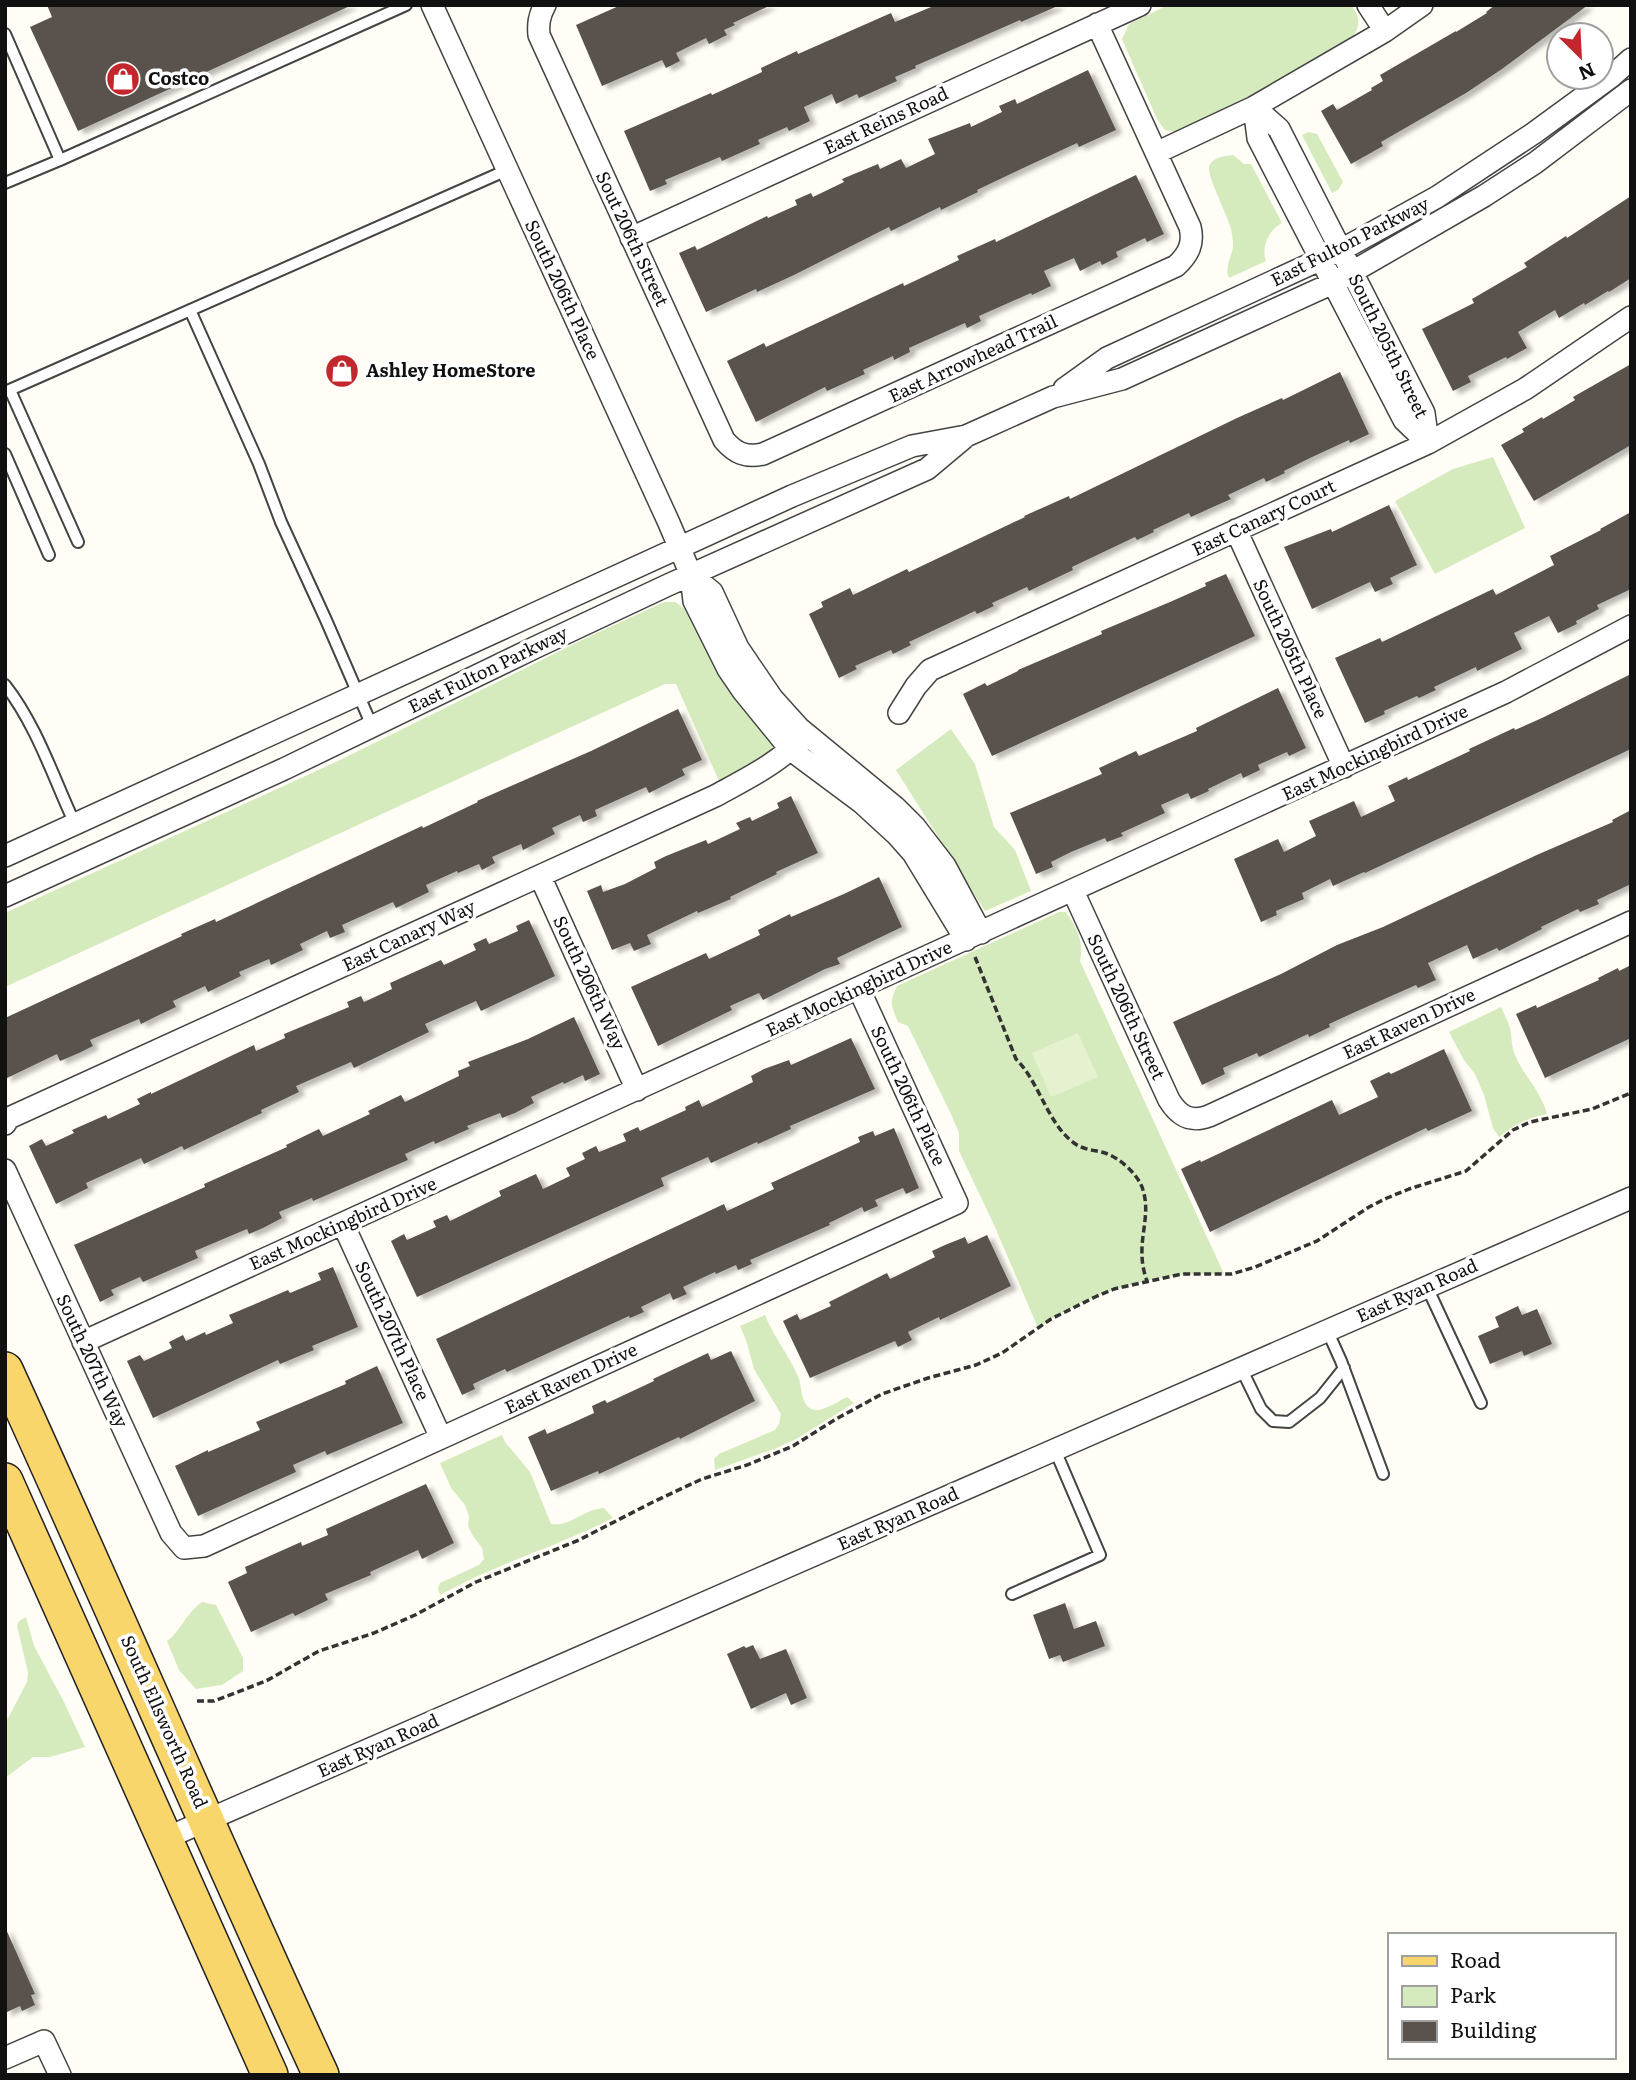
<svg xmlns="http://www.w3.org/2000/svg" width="1636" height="2080" viewBox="0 0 1636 2080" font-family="Literata,serif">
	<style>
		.green { fill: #d5ebbd }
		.pitch { fill: #e6f2cf }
		.building { fill: #5a524d; filter: url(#shadow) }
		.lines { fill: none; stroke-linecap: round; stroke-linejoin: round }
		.service-casing { stroke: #444; stroke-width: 14 }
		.minor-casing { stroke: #444; stroke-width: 24 }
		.primary-casing { stroke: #222; stroke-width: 38 }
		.path { stroke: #333; stroke-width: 3.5; stroke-dasharray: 7 3.5; stroke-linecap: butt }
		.service { stroke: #fff; stroke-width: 10 }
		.minor { stroke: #fff; stroke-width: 21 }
		.primary { stroke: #f9d66b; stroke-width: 35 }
		.labels { text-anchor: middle; stroke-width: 7; stroke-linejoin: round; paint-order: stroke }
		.poi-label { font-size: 18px; font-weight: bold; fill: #111; stroke: #fff; text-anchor: start }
		.street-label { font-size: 18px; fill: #111; stroke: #fff }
	</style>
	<defs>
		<filter id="shadow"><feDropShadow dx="6" dy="3.5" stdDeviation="2" flood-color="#0004"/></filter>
	</defs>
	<rect width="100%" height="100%" fill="#fffdf5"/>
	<path class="green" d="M1168 5H1351C1361 19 1360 23 1353 38L1273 84 1176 132 1165 130 1157 119 1122 39 1129 24Z
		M1309 132 1317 134 1343 182 1338 190 1332 193 1302 135Z
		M1233 155 1244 164H1251L1282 223C1268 231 1261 247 1266 261L1229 278C1224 266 1232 258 1233 246 1233 241 1232 234 1231 229 1228 216 1207 176 1209 167 1212 157 1225 156 1233 155Z
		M1493 457 1525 528 1435 574 1395 501 1453 469Z
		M664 602H675L685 609C712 662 737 705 777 748L719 781 676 684H665L5 987V913L336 762 582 640Z
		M951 729 975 764 994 827 1015 850 1031 891 985 911 896 770Z
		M1059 912H1066C1077 928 1084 942 1080 961L1224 1274C1210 1274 1195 1273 1181 1275 1130 1281 1080 1298 1038 1328L995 1227 959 1151V1133L951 1114 908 1026 898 1022C891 1005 889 1003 897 986Z
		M1501 1007C1504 1014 1508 1021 1510 1028 1512 1037 1511 1046 1515 1055 1524 1077 1540 1089 1547 1114 1528 1118 1514 1124 1499 1137L1493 1128 1484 1095 1475 1074 1464 1060 1449 1032Z
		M765 1315C774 1338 790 1356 799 1379 802 1389 801 1403 811 1409 821 1414 838 1401 847 1397L854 1403 798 1438 777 1448 715 1470 714 1459 719 1454 775 1430 779 1424 781 1414 754 1369 746 1340 740 1326Z
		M502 1435 505 1442 530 1472 551 1524C571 1527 583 1509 604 1508L613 1518C556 1547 495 1564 440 1595L438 1588 440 1583 479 1565 484 1559 482 1548 473 1536 468 1526 469 1516 465 1505 451 1488 440 1463Z
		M202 1602 216 1605 243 1658V1671L222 1685 196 1689 179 1670 167 1641C182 1630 185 1614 202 1602Z
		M26 1617 34 1646 63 1700 85 1747 50 1757H33L5 1778V1724L27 1682 28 1672 17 1626 19 1621Z"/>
	<path class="pitch" d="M1078 1033 1098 1077 1051 1097 1032 1053Z"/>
	<path class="building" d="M47 5H352L78 131 30 27 52 17Z
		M621 5H771L733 23 735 25 724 30 727 35 709 44 706 38 676 53 680 61 666 68 662 60 602 86 576 25Z
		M936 5H1060L1021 22 1020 20 915 66 916 68 895 77 897 81 859 98 857 94 836 104 832 94 804 107 810 121 789 131 787 127 758 140 760 144 722 161 720 157 665 180 667 184 650 191 624 131 711 93 712 95 762 72 761 68 797 51 798 54 891 13 895 22Z
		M1495 5H1588L1502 69 1466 93 1381 142 1383 146 1351 164 1321 111 1333 104 1337 110 1372 90 1371 88 1383 81 1380 75 1456 31V32L1487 13 1486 12Z
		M1088 70 1116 130 1079 147 1077 143 1019 170 977 190 978 192 941 210 940 207 891 231 889 227 794 275 757 292 756 289 706 312 679 253 695 246 697 250 767 216 768 218 797 205 795 200 811 193 813 197 844 182 842 179 878 164 880 169 901 159 906 168 935 154 928 139 970 123 971 127 1002 112 999 106 1015 99 1017 104Z
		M1136 175 1164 234 1147 242 1145 238 1116 252 1118 257 1102 265 1100 261 1080 271 1074 258 1044 271 1051 286 1032 295 1031 293 979 316 981 321 967 328 965 323 929 339 909 348 910 352 894 360 893 356 863 370 865 374 827 391 825 387 756 422 727 361 764 343 766 347 903 283 904 286 959 260 957 256 995 239 996 242Z
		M1631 196V278L1609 292 1608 291 1585 305 1584 303 1559 318 1555 310 1518 332 1527 348 1507 359 1506 357 1468 376 1471 382 1453 391 1422 329 1474 303 1472 299 1527 267 1524 263 1566 236 1567 238Z
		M1631 364V445L1534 501 1501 445 1524 432 1522 429 1542 417 1543 419 1575 400 1573 397Z
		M1340 372 1369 434 1350 443 1349 440 1310 458 1284 471 1285 473 1266 482 1264 478 1228 495 1231 499 1213 507 1191 517 1189 513 1153 530 1154 532 1137 540 1135 537 1072 567 1073 570 1029 591 1027 587 992 603 994 606 977 614 975 611 909 642 911 645 893 654 891 650 855 666 857 669 839 678 809 614 823 607 821 602 850 588 853 595 907 569 909 572 1025 517 1024 516 1069 496 1070 499 1237 418 1282 398 1283 400Z
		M1389 505 1417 565 1390 578 1393 584 1375 592 1370 582 1312 609 1284 547 1331 529 1332 532Z
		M1631 512V589L1597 605 1599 609 1576 621 1577 624 1558 633 1549 616 1514 633 1522 649 1477 671 1476 667 1434 687 1436 690 1419 698 1417 696 1384 711 1385 714 1365 723 1335 658 1380 638 1382 642 1493 589 1496 595 1554 565 1550 556 1601 530 1600 529Z
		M1226 574 1255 636 992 756 963 694 985 683 987 686 1018 671V670L1102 634 1101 631 1170 602 1206 586 1205 583Z
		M1631 674V749L1365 873 1364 872 1333 886 1330 879 1302 893 1304 899 1276 911 1277 915 1261 922 1234 859 1278 839 1284 852 1316 836 1309 821 1354 801 1361 817 1395 801 1388 786 1407 777 1408 780 1470 751 1469 749 1514 728 1515 730 1542 718Z
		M1278 688 1306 748 1289 756 1287 752 1258 765 1260 770 1243 778 1241 773 1208 789 1209 791 1191 799 1188 793 1161 805 1165 813 1121 833 1123 836 1107 842 1105 838 1071 852 1051 862 1053 867 1036 874 1010 813 1102 774 1099 768 1136 751 1139 756 1197 731 1196 728Z
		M678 709 702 760 682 769 685 775 649 793 646 787 595 810 597 816 583 822 580 815 552 828 555 834 523 850 521 844 492 857 495 863 482 870 479 864 458 873 457 871 426 885 429 892 396 908 393 902 342 925 345 932 330 938 327 931 300 944 303 950 271 965 269 959 239 972 241 976 208 992 205 986 173 1001 176 1007 157 1016 141 1024 139 1019 90 1040 93 1046 79 1053 60 1061 57 1054 5 1079V1018L182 936 181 934 215 919 216 922 422 826 423 828 478 802 477 801 591 751Z
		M791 796 818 853 776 872 777 874 730 897 731 899 698 913 697 911 647 935 651 944 634 951 630 943 612 950 587 891 601 885 603 892 625 884 656 868 654 862 666 856 706 840 708 844 740 829 736 823 750 817 752 821 779 808 777 803Z
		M1631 810V884L1597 900 1599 904 1580 912 1578 909 1541 927 1542 929 1499 951 1497 948 1473 959 1467 945 1428 963 1436 980 1418 988 1416 985 1353 1013 1329 1024 1330 1027 1309 1037 1308 1034 1259 1057 1257 1053 1223 1068 1225 1074 1202 1085 1173 1022 1281 974 1337 945 1383 927 1539 854 1613 822 1612 820Z
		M879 877 902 927 837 958 840 964 825 969 763 1000 759 993 730 1006 732 1010 658 1046 631 987 706 953 709 959 760 935 758 930 790 914 791 917 846 893Z
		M529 920 555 976 481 1011 476 1001 425 1024 429 1032 354 1068 351 1062 296 1086 299 1092 261 1110 262 1113 184 1150 182 1146 144 1164 141 1158 86 1183 88 1188 56 1204 29 1146 42 1139 46 1146 74 1133 72 1130 106 1115 108 1119 140 1104 137 1099 151 1092V1094L254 1045 256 1051 285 1038 284 1034 349 1007 347 1002 361 996 364 1002 392 989 390 983 441 960 444 965 476 950 473 944 486 938 489 944 518 931 516 926Z
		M1631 965V1038L1545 1078 1516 1014 1536 1005 1537 1008 1599 980 1598 978 1618 968 1619 971Z
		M574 1017 600 1074 585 1081 583 1075 564 1084 563 1082 531 1097 534 1103 515 1113 502 1118 500 1113 467 1126 469 1129 435 1144 434 1141 405 1154 408 1160 313 1201 312 1198 279 1212 282 1218 263 1228 249 1234 247 1229 195 1251 198 1258 143 1282 140 1277 111 1290 114 1295 100 1302 74 1245 205 1187 204 1184 287 1147 286 1145 319 1129 323 1136 370 1114 368 1111 401 1095 405 1102 459 1076 458 1071 470 1066 468 1062 528 1039Z
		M851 1038 875 1089 790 1126 791 1129 758 1144 757 1142 711 1163 708 1157 661 1178 664 1186 417 1297 391 1241 404 1234 407 1240 436 1227 433 1221 447 1215 450 1221 501 1196 499 1191 536 1174 543 1189 570 1176 566 1168 585 1159 582 1153 596 1146 599 1152 626 1141 623 1134 638 1127 640 1131 686 1110 685 1107 699 1100 702 1107 753 1082 751 1076 764 1069 789 1060 791 1065Z
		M1444 1049 1472 1111 1428 1131 1426 1128 1210 1232 1181 1169 1200 1160 1201 1162 1332 1100 1339 1115 1378 1097 1370 1081 1389 1072 1391 1074Z
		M894 1128 919 1188 906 1194 903 1188 875 1200 878 1206 864 1212 862 1207 829 1223 830 1225 750 1260 752 1264 738 1270 736 1265 716 1274 715 1272 683 1287 687 1294 673 1300 670 1293 641 1307 644 1312 630 1318 629 1316 507 1372 505 1369 473 1384 475 1389 462 1395 436 1339 724 1204 727 1211 774 1189 771 1183 860 1142 858 1137 873 1131 875 1136Z
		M987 1235 1011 1286 940 1320 939 1317 908 1332 912 1340 898 1347 895 1341 810 1378 783 1321 797 1314 800 1320 831 1306 829 1302 887 1273 890 1279 935 1257 932 1251 945 1245 965 1237 968 1244Z
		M333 1267 358 1327 312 1346 314 1350 280 1364 278 1360 153 1418 127 1361 140 1355 144 1361 172 1348 169 1342 183 1335 186 1341 205 1332 206 1335 233 1323 229 1315 288 1290 290 1293 321 1280 318 1273Z
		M1518 1306 1522 1315 1537 1309 1552 1344 1524 1356 1522 1351 1490 1364 1478 1336 1499 1327 1495 1317Z
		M731 1351 755 1401 680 1439 679 1437 599 1474 598 1471 551 1491 528 1437 545 1429 547 1434 570 1424 594 1413 592 1406 605 1400 607 1403 654 1381 653 1379 708 1353 711 1360Z
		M377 1366 403 1423 327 1455 325 1451 293 1465 296 1472 198 1516 175 1466 208 1450V1452L260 1430 256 1422 346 1384 345 1381Z
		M426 1484 454 1543 422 1559 418 1550 370 1572 371 1575 325 1594 328 1600 295 1616 293 1613 251 1632 228 1582 247 1573 245 1567 301 1542 302 1546 328 1535 326 1529Z
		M1065 1603 1074 1629 1096 1621 1105 1646 1063 1662 1060 1655 1049 1659 1033 1615Z
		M753 1645 760 1659 786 1649 807 1698 791 1705 786 1693 751 1709 727 1654 744 1646 746 1648Z
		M5 1927 35 1994 31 1995 35 2005 22 2011 20 2006 5 2013Z"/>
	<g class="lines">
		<g class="service-casing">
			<path id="service" d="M5 34 60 160 406 5
				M5 183 60 160
				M190 310 259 464 281 522 326 620 372 726
				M10 390 78 542
				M5 392 507 170
				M5 454 49 555
				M5 685C36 724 54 779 75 824
				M1427 1287 1481 1403
				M1327 1330 1341 1361 1383 1474
				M1241 1368 1261 1409 1273 1421 1289 1422 1320 1398 1344 1368
				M1012 1594 1100 1555 1055 1450"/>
		</g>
		<g class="minor-casing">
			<path id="minor" d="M432 5 669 523 691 575 694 601 728 669 743 691 791 750 861 802 897 835 913 853 966 940
				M545 5C539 16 538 24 539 35L724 440C735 453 746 458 763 454L1176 266C1189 254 1194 243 1190 227L1097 24
				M1368 5 1385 31
				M1254 107 1279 129 1424 413 1428 443
				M1254 107 1258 138 1404 420 1428 443
				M1156 153 1254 107 1385 31 1422 5
				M631 238 1140 5
				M1064 389 1107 358 1341 250 1437 197 1534 133 1612 76 1631 59
				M1236 530 1344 767
				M691 575 712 592 738 648 772 698 799 728 895 807 915 827 945 866 981 933
				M899 713 916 686 930 670 1428 443 1525 389 1631 317
				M5 856 792 496 912 446 966 436 1053 397 1122 379 1333 283 1484 196 1535 163 1631 90
				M540 876 637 1090
				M1073 891 1169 1100C1179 1116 1190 1123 1209 1116L1631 922
				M5 896 284 769 536 647 668 585 927 469 964 438
				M5 1124 9 1118 715 796C748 778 781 762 806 734
				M5 1170 171 1533 184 1548 204 1546 957 1203 859 989
				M343 1224 441 1438
				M83 1342 1506 692 1631 626
				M164 1839 1631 1198
				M5 2058 44 2041 60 2075"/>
		</g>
		<g class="primary-casing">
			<path id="primary" d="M5 1370C112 1604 213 1841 321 2075
				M5 1481 270 2075"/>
		</g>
		<path class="path" d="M975 957 1016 1059C1040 1083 1047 1123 1074 1143 1083 1150 1095 1150 1105 1153 1120 1158 1139 1175 1143 1190 1150 1212 1141 1233 1142 1255 1142 1263 1144 1273 1147 1281
			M197 1701H214L266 1681 319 1651 374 1633 415 1615 476 1582 579 1540 653 1502 702 1479 747 1465 793 1446 836 1419 882 1394 928 1378 976 1365 1002 1353 1051 1319 1095 1297 1114 1289 1182 1274H1232L1255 1267 1317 1241 1369 1207 1387 1198 1409 1189 1466 1171 1513 1130 1530 1122 1592 1109 1631 1093"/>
		<use href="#service" class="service"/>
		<use href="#minor" class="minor"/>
		<use href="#primary" class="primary"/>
	</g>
	<defs>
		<g id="shop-disc" transform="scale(1.75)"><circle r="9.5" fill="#c4262e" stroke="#fff"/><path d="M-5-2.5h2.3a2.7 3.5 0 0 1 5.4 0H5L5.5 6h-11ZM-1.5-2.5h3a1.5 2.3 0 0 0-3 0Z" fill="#fff"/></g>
	</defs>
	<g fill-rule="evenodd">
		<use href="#shop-disc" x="123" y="79"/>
		<use href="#shop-disc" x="342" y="371"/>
	</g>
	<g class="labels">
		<g class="poi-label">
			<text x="148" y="85">Costco</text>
			<text x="366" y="377">Ashley HomeStore</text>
		</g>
		<g class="street-label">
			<text transform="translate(886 121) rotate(-25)" y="6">East Reins Road</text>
			<text transform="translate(632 239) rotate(65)" y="6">Sout 206th Street</text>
			<text transform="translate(1350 242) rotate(-27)" y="6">East Fulton Parkway</text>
			<text transform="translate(562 290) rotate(65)" y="6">South 206th Place</text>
			<text transform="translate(1388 346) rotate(64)" y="6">South 205th Street</text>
			<text transform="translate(973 359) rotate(-25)" y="6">East Arrowhead Trail</text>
			<text transform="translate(1264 518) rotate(-25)" y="6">East Canary Court</text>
			<text transform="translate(1290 649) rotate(65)" y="6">South 205th Place</text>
			<text transform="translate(488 670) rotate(-26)" y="6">East Fulton Parkway</text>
			<text transform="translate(1375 753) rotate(-25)" y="6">East Mockingbird Drive</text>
			<text transform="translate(409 936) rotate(-25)" y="6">East Canary Way</text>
			<text transform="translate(589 983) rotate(65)" y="6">South 206th Way</text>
			<text transform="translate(859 989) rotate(-25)" y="6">East Mockingbird Drive</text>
			<text transform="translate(1126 1007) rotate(65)" y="6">South 206th Street</text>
			<text transform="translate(1409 1024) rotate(-25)" y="6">East Raven Drive</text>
			<text transform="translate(908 1096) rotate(65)" y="6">South 206th Place</text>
			<text transform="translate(343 1224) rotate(-24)" y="6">East Mockingbird Drive</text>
			<text transform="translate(1417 1291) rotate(-24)" y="6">East Ryan Road</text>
			<text transform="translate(392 1331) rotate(65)" y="6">South 207th Place</text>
			<text transform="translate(92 1361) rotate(65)" y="6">South 207th Way</text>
			<text transform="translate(571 1379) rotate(-25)" y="6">East Raven Drive</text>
			<text transform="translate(898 1519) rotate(-24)" y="6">East Ryan Road</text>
			<text transform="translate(164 1722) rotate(66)" y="6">South Ellsworth Road</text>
			<text transform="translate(378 1746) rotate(-24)" y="6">East Ryan Road</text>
		</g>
	</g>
	<rect width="1636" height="2080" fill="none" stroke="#111111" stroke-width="14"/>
	<rect x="1388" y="1933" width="228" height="126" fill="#ffffff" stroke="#a0a0a0" stroke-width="2"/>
	<rect x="1402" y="1956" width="35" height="10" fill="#f9d66b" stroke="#a0a0a0" stroke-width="2"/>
	<text x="1450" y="1968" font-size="21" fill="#111111">Road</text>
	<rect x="1402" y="1986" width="35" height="21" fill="#d5ebbd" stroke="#a0a0a0" stroke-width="2"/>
	<text x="1450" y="2003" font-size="21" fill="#111111">Park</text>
	<rect x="1402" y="2021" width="35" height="21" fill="#5a524d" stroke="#a0a0a0" stroke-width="2"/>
	<text x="1450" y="2038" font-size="21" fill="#111111">Building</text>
	<g transform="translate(1580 56) rotate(156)"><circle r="33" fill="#ffffff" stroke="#a0a0a0" stroke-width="2"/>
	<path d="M0-5L12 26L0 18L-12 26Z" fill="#c4262e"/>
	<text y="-10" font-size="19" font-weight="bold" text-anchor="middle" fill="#111111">N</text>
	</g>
</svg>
